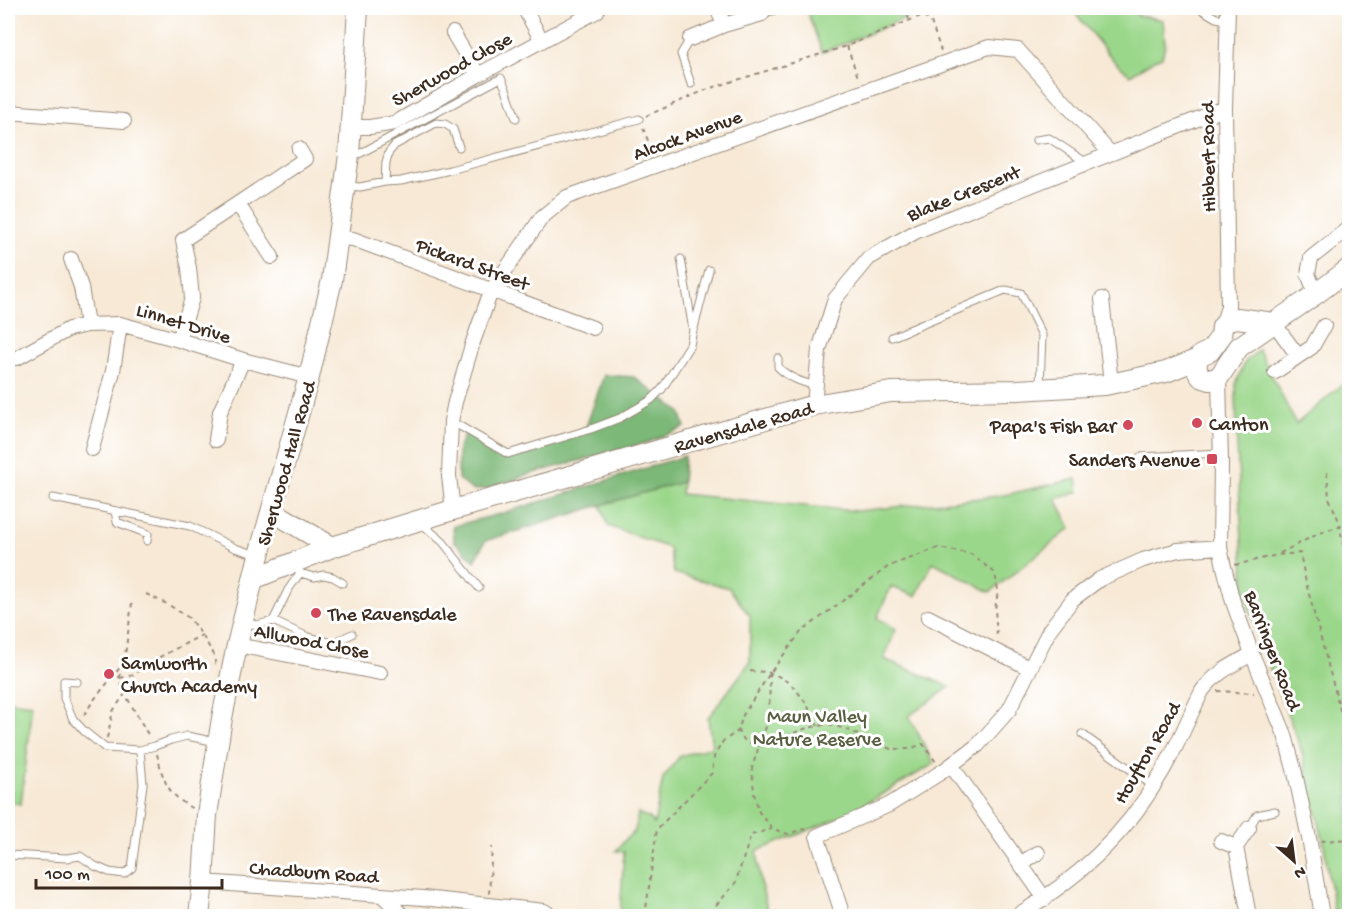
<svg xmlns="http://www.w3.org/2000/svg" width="1357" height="924" viewBox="0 0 1357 924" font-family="'Gochi Hand',sans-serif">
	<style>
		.green { fill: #9bd78b; stroke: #6b8054; stroke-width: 1.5 }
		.forest { fill: #7cb877; stroke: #5c714a; stroke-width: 1.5 }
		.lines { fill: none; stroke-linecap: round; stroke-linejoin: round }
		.lane-casing { stroke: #998a7a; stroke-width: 9 }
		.street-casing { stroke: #998a7a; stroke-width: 16 }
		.secondary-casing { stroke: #998a7a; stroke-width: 22 }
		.path { stroke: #998a7a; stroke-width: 2; stroke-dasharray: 4.5 4.5; stroke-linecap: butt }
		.lane { stroke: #fff; stroke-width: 7 }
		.street { stroke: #fff; stroke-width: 14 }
		.secondary { stroke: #fff; stroke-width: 20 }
		.poi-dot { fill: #d1495b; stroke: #fff; stroke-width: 2 }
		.labels { text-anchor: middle; stroke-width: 6; stroke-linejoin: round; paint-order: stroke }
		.street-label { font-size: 20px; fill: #3b2a1e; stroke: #fff }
		.poi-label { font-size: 20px; fill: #3b2a1e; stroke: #fff; text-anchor: start }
		.park-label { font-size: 20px; fill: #585e3f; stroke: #fff }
	</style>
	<rect width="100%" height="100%" fill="#fff"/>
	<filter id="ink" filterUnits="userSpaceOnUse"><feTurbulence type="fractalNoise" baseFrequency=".0167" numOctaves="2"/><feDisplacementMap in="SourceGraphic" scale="12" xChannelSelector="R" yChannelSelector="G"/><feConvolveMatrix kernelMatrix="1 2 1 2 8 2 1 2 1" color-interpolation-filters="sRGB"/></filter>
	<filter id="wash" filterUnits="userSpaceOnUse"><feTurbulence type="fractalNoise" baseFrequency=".008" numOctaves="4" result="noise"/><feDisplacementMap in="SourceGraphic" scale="24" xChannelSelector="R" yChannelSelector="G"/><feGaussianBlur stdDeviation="1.35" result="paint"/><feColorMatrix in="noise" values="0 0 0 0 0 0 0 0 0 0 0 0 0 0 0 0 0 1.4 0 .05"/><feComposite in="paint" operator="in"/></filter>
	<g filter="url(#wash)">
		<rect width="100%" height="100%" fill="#f7e9d6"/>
		<path class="green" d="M806 8H930L848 42 822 52Z
			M1071 8H1136L1137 15 1163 20 1165 44 1162 57 1154 60 1130 75 1114 61Z
			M1259 350 1296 424 1349 379V909L1334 912 1323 840 1301 749 1266 659 1245 595 1237 446 1236 384 1245 362Z
			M1077 479 1079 492 1056 499 1071 528 990 592 933 562 916 596 891 587 877 618 896 629 884 659 950 687 909 716 934 764 846 815 757 851 761 884 769 916H620L624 852 616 851 625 840 635 831 638 813 649 818 654 824 663 778 680 756 712 747 708 718 750 662V616L729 588 674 573 669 548 608 526 601 505 682 482 681 494 857 511 999 496Z
			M8 701 33 704 21 804 8 802Z"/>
		<path class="forest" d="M604 375 634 377 680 412 685 427 649 442 530 474 486 489 472 490 458 479V449L466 431 504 459 585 430Z
			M684 456 682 482 601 505 485 541 475 561 454 541 453 526 504 513Z"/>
	</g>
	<g filter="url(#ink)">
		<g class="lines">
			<g class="lane-casing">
				<path id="lane" d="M1199 8 1216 18 1228 20
					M762 14 782 8
					M690 39 681 54 691 84
					M1036 140 1049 138 1087 163
					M351 155 361 153 501 78 506 89 516 118
					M385 182 386 162 389 152 395 145 436 123 445 124 453 129 459 147
					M348 186 360 187 385 182 401 181 450 170 639 119
					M694 328 709 270
					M892 337 1005 290 1021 293 1042 335 1040 386
					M778 358V367C789 378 801 382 816 386
					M451 421 508 454 591 429 620 418 651 400 662 389 690 345 693 330 681 259
					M1140 457 1221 453
					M53 498 190 526 235 548 257 555
					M115 511 117 522 148 534 147 541
					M422 524 443 542 479 588
					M300 573 314 577 324 575 333 577 343 583
					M273 621 288 590 300 573 296 565
					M246 623 257 625 273 621 308 637 333 643 352 634
					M77 682 64 681V698L73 719 84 731 105 748 140 750 155 746 171 740 187 736 217 742
					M1082 734 1153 786
					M1249 828 1257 815 1275 811
					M8 855 67 858 80 856 95 866 109 872 124 874 132 868 143 784 140 750"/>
			</g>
			<g class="street-casing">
				<path id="street" d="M524 8 542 41
					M717 8 724 25
					M453 33 478 75
					M690 39 724 25 762 14
					M8 112 124 121
					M351 127H370L395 123 478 75 597 11 595 8
					M238 204 272 257
					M339 238 353 239 593 328
					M71 259 81 287 87 325
					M1316 294 1308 274 1311 258 1350 227
					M1102 299 1111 384
					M1274 323 1298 356
					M1222 327 1228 306 1225 108 1228 8
					M179 340 192 298 189 268 183 240 305 159 299 149
					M17 358 69 329 87 325 120 324 179 340 243 360 309 377
					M1275 372 1312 347 1324 326
					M1219 377 1221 464 1220 547 1224 567 1233 602 1252 654 1285 735 1295 773 1310 843 1322 916
					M814 405 819 350 835 299 869 258 917 231 1225 108
					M216 440 220 412 243 360
					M92 449 113 371 120 324
					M453 510 449 476 451 421 455 402 473 342 491 291 542 217 567 197 989 47 1018 50 1110 153
					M928 617 1029 668
					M237 645 380 673
					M951 765 1045 899
					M1221 841 1236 847 1249 828
					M1236 847 1249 916
					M1021 863 1038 853
					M203 882 423 898 544 911 552 916
					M383 896 403 916
					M843 916 817 836 889 805 943 771 978 745 1009 710 1050 629 1073 599 1100 579 1143 560 1178 550 1220 547
					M1016 916C1076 880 1124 837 1159 777 1176 750 1188 719 1202 691 1215 673 1234 664 1252 654"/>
			</g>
			<g class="secondary-casing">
				<path id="secondary" d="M1198 359 1196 368 1201 377 1210 380 1219 377 1239 347 1316 294 1350 268
					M271 514 282 517 332 547
					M253 579 332 547 453 510 814 405 891 392 1018 390 1105 385 1166 372 1198 359 1201 355 1210 351 1221 336 1222 327 1228 320 1237 318 1274 323
					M199 916 203 882 207 815 222 718 237 645 259 555 309 377 332 280 349 155 358 8"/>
			</g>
			<path class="path" d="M904 8 909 19
				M847 46 859 80
				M646 116 708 89 847 46 923 15 931 22 941 51
				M643 128 653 153
				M1327 472 1329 498 1339 521 1343 545
				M1280 553C1302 543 1325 527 1350 525
				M1235 565 1277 555 1300 553 1306 583 1350 747
				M146 594 169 605 189 618 202 635 214 655 216 668
				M132 603 124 663 119 678 125 694 150 738
				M750 671C757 672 764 671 770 673 796 681 807 704 818 726
				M770 673 769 719 759 746 745 741 738 731 743 715 770 673 801 632 889 566 938 548 971 554 995 573 998 591 995 609 997 637
				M120 678 133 675 150 662 202 635
				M1217 691 1254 693
				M84 715 93 701 122 665
				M107 738 113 711 125 694
				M157 754C164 782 166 793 193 809
				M806 830 803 829 788 834 773 829 759 812 754 793 752 768 759 746 807 728 829 724 851 731 871 742 891 749H909L923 744 936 762
				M1321 841 1350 839
				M489 894 492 847
				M645 916 657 829 712 773 714 757 723 741 738 731
				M702 916 709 913 735 884 751 835 772 829"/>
			<use href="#lane" class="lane"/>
			<use href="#street" class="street"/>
			<use href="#secondary" class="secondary"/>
		</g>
	</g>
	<g class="poi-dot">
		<circle cx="1197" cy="423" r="6"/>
		<circle cx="1128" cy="425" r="6"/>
		<rect x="1206" y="453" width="12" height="12" rx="3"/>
		<circle cx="316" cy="613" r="6"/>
		<circle cx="109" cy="674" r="6"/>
	</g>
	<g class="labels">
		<g class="street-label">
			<text transform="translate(451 68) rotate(-29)" y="7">Sherwood Close</text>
			<text transform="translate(687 134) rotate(-20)" y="7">Alcock Avenue</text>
			<text transform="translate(1207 157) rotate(-91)" y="7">Hibbert Road</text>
			<text transform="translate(963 192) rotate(-22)" y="7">Blake Crescent</text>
			<text transform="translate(473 263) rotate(20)" y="7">Pickard Street</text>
			<text transform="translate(184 322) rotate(17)" y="7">Linnet Drive</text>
			<text transform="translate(743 426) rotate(-16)" y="7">Ravensdale Road</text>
			<text transform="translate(285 463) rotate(-74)" y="7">Sherwood Hall Road</text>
			<text transform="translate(312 640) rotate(11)" y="7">Allwood Close</text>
			<text transform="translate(1274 650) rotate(69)" y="7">Barringer Road</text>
			<text transform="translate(1146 752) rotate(-60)" y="7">Houfton Road</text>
			<text transform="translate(314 871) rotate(4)" y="7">Chadburn Road</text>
		</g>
		<g class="poi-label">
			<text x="1209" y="430">Canton</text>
			<text x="1116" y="432" text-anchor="end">Papa's Fish Bar</text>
			<text x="1200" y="466" text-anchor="end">Sanders Avenue</text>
			<text x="328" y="620">The Ravensdale</text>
			<text x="121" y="669">Samworth<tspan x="121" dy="23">Church Academy</tspan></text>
		</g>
		<g class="park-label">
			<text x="817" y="722">Maun Valley<tspan x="817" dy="23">Nature Reserve</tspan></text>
		</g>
	</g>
	<rect width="1357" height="924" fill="none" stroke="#fff" stroke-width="30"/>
	<g transform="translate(1294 861) rotate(152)" stroke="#ffffff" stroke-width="4.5" paint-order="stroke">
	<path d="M0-4.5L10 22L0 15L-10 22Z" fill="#3b2a1e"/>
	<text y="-9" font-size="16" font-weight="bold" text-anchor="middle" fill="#3b2a1e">N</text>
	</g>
	<path d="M36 879v9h186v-9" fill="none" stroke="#3b2a1e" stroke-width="3"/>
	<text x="45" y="879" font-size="18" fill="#3b2a1e" stroke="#ffffff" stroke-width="4.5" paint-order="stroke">100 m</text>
</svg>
